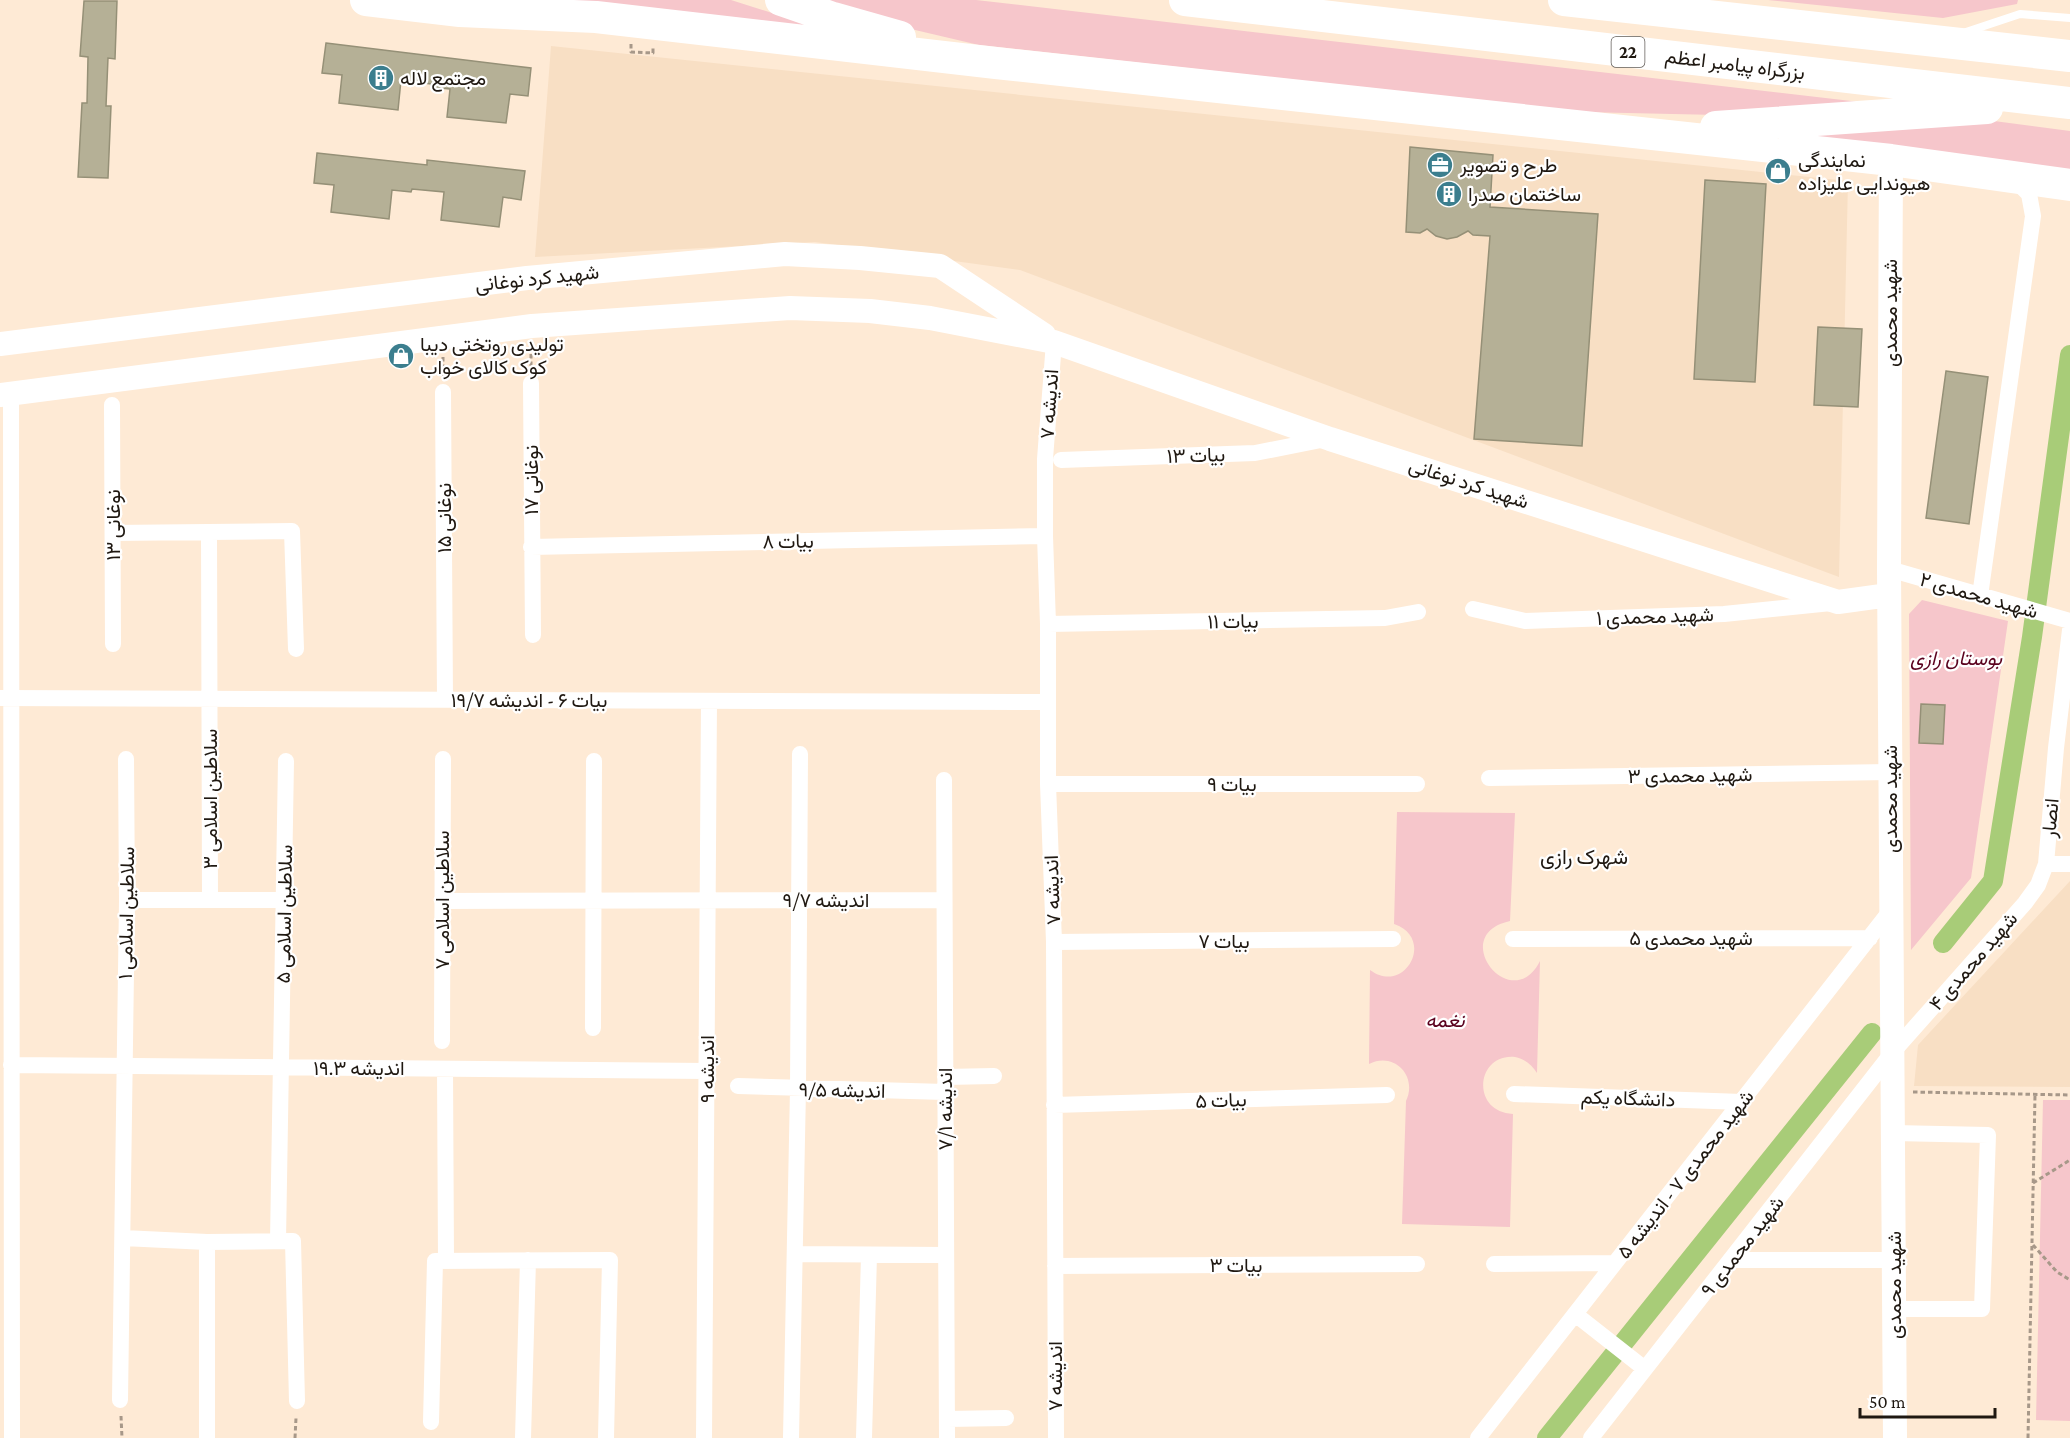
<svg xmlns="http://www.w3.org/2000/svg" width="2070" height="1438" viewBox="0 0 2070 1438" font-family="'Crimson Pro',Vazirmatn,serif">
	<style>
		.built { fill: #f8dfc4 }
		.green { fill: #f6c6cb }
		.lines { fill: none; stroke-linecap: round; stroke-linejoin: round }
		.canal { stroke: #a8cc78; stroke-width: 20 }
		.building { fill: #b5b096; stroke: #959077; stroke-width: 1.5 }
		.path { stroke: #a79889; stroke-width: 3; stroke-dasharray: 4.5 3; stroke-linecap: butt }
		.lane { stroke: #fff; stroke-width: 8 }
		.street { stroke: #fff; stroke-width: 16 }
		.secondary { stroke: #fff; stroke-width: 24 }
		.highway { stroke: #fff; stroke-width: 32 }
		.labels { text-anchor: middle; stroke-width: 4.5; stroke-linejoin: round; paint-order: stroke }
		.shield { fill: #fff; stroke: #625d58; stroke-width: 1.5 }
		.shield-label { font-size: 18px; font-weight: bold; fill: #1f1811 }
		.street-label { font-size: 20px; fill: #1f1811; stroke: #fff }
		.poi-label { font-size: 20px; fill: #1f1811; stroke: #fff; text-anchor: start }
		.park-label { font-size: 20px; font-style: italic; fill: #5a021e; stroke: #fff }
		.neighbourhood-label { font-size: 21px; fill: #1f1811; stroke: #fff }
	</style>
	<rect width="100%" height="100%" fill="#feead5"/>
	<path class="built" d="M551 46 1848 181 1839 577 1020 270 815 242 535 257Z
		M2070 881V1087L1914 1086 1918 1045Z"/>
	<path class="green" d="M557 0H731L826 30Z
		M818 0H976L1877 104 1718 115 1582 112 979 45 898 26Z
		M1768 0H2018L2017 4 1943 18Z
		M1994 121 2070 131V174L1771 135Z
		M1922 600 2008 621 1971 878 1911 950 1909 614Z
		M1397 812 1515 813 1510 921C1446 935 1512 1017 1540 961L1537 1073C1532 1065 1525 1059 1515 1057 1476 1053 1470 1112 1513 1114L1510 1227 1402 1224 1406 1101C1418 1076 1394 1051 1369 1064L1370 970C1405 996 1436 938 1394 924Z
		M2043 1100H2070V1421L2036 1420Z"/>
	<g class="lines">
		<path class="canal" d="M1943 943 1993 881 2032 637 2070 355
			M1547 1438 1872 1033"/>
	</g>
	<path class="building" d="M84 1H117L115 59 108 58 106 106H111L108 178 78 177 82 103H87L88 57 80 56Z
		M326 43 531 68 528 96 510 94 506 123 447 117 450 89 431 87V84L401 80 398 110 339 103 342 75 322 73Z
		M1410 147 1493 155 1490 207 1598 214 1582 446 1474 439 1490 236 1473 235 1468 231 1457 237 1447 239 1436 236 1427 229 1420 233 1406 232Z
		M317 153 427 165V160L525 171 521 200 503 197 499 227 441 220 444 192 412 189 411 192 392 190 389 219 331 212 334 185 314 183Z
		M1705 180 1766 184 1755 382 1694 379Z
		M1818 327 1862 329 1858 407 1814 405Z
		M1946 371 1988 377 1969 524 1926 518Z
		M1921 704 1945 705 1943 744 1919 743Z"/>
	<g class="lines">
		<path class="path" d="M631 44V52L653 53V47
			M443 357V377
			M531 366V346
			M1913 1092 2070 1095
			M2033 1183 2070 1160
			M2033 1245 2057 1272 2070 1280
			M121 1416 122 1438
			M295 1438 296 1418
			M2028 1438 2035 1095"/>
		<path class="lane" d="M1963 33 2020 14 2070 18"/>
		<path class="street" d="M1054 342 1045 459V536L1048 624V784L1054 942 1056 1438
			M531 383 533 635
			M443 392 445 700
			M11 394 12 1438
			M112 405 113 644
			M1061 460 1255 453 1326 439
			M209 532 210 900
			M113 533 292 531 296 649
			M531 547 1045 536
			M1889 569 2070 621
			M1980 596 2033 216 2029 194 2014 179
			M1473 609 1525 621 1724 614 1831 603
			M1048 624 1385 618 1418 612
			M0 698 1048 702
			M1489 778 1890 772
			M944 780 947 1438
			M1048 784H1417
			M2046 864H2070
			M127 900H285
			M442 901 944 900
			M1513 939 1870 938
			M1054 942 1393 939
			M593 1028 594 761
			M442 1041 443 759
			M11 1065 707 1071
			M445 1069 446 1261
			M945 1077 994 1076
			M738 1086 945 1092
			M1514 1094 1742 1102
			M1054 1105 1387 1095
			M1893 1133 1988 1135 1982 1309H1894
			M123 1238 207 1242 293 1241 297 1401
			M278 1241 286 761
			M795 1254 946 1255
			M1730 1260H1893
			M1494 1264 1615 1263
			M1055 1266 1417 1264
			M1575 1314 1645 1369
			M120 1400 127 900 126 759
			M947 1419 1006 1418
			M431 1422 435 1261 610 1260 606 1438
			M207 1438V1242
			M523 1438 528 1260
			M704 1438 709 701
			M791 1438 798 1089 800 754
			M864 1438 869 1255
			M1478 1438 1891 910
			M1591 1438 1892 1053 2025 903 2038 885 2046 864 2056 748 2070 630"/>
		<path class="secondary" d="M1891 160 1889 569 1895 1438
			M0 344 527 278 785 254 860 258 940 266 1044 335
			M0 395 532 326 790 308 870 311 930 318 1054 342 1330 439 1838 602 1889 595"/>
		<path class="highway" d="M366 0 460 11 596 17 996 63 1891 160 2070 185
			M781 0 833 18 900 37
			M1185 0 2070 103
			M1564 0 2070 56
			M1716 127 1987 108"/>
	</g>
	<defs>
		<g id="building-disc" transform="scale(1.35)"><circle r="9.5" fill="#3b7e8e" stroke="#fff"/><path d="M-4-6H4V6H1V3H-1V6H-4ZM-2.5-4.3h1.7v1.8h-1.7ZM.8-4.3h1.7v1.8H.8ZM-2.5-1h1.7V.8h-1.7ZM.8-1h1.7V.8H.8Z" fill="#fff"/></g>
		<g id="office-disc" transform="scale(1.35)"><circle r="9.5" fill="#3b7e8e" stroke="#fff"/><path d="M-6-3h4V-5.5h4V-3h4V5H-6ZM-1-4.5V-3h2v-1.5ZM-6 0V1H6V0Z" fill="#fff"/></g>
		<g id="shop-disc" transform="scale(1.35)"><circle r="9.5" fill="#3b7e8e" stroke="#fff"/><path d="M-5-2.5h2.3a2.7 3.5 0 0 1 5.4 0H5L5.5 6h-11ZM-1.5-2.5h3a1.5 2.3 0 0 0-3 0Z" fill="#fff"/></g>
	</defs>
	<g fill-rule="evenodd">
		<use href="#building-disc" x="381" y="78"/>
		<use href="#office-disc" x="1440" y="165"/>
		<use href="#shop-disc" x="1778" y="171"/>
		<use href="#building-disc" x="1449" y="194"/>
		<use href="#shop-disc" x="401" y="356"/>
	</g>
	<g class="labels">
		<rect class="shield" x="1611.5" y="37" width="33" height="30" rx="4.5"/>
		<g class="shield-label">
			<text x="1628" y="58">22</text>
		</g>
		<g class="street-label">
			<text transform="translate(1735 64) rotate(7)" y="7">بزرگراه پیامبر اعظم</text>
			<text transform="translate(537 278) rotate(-6)" y="7">شهید کرد نوغانی</text>
			<text transform="translate(1890 313) rotate(-90)" y="7">شهید محمدی</text>
			<text transform="translate(1049 404) rotate(-86)" y="7">اندیشه ۷</text>
			<text transform="translate(1196 455) rotate(-2)" y="7">بیات ۱۳</text>
			<text transform="translate(531 480) rotate(-90)" y="7">نوغانی ۱۷</text>
			<text transform="translate(1469 483) rotate(18)" y="7">شهید کرد نوغانی</text>
			<text transform="translate(444 518) rotate(-90)" y="7">نوغانی ۱۵</text>
			<text transform="translate(113 525) rotate(-90)" y="7">نوغانی ۱۳</text>
			<text transform="translate(788 541) rotate(-1)" y="7">بیات ۸</text>
			<text transform="translate(1979 595) rotate(16)" y="7">شهید محمدی ۲</text>
			<text transform="translate(1655 616) rotate(-2)" y="7">شهید محمدی ۱</text>
			<text transform="translate(1233 621) rotate(-1)" y="7">بیات ۱۱</text>
			<text x="529" y="707">بیات ۶ - اندیشه ۱۹/۷</text>
			<text transform="translate(1690 775) rotate(-1)" y="7">شهید محمدی ۳</text>
			<text x="1232" y="791">بیات ۹</text>
			<text transform="translate(210 799) rotate(-90)" y="7">سلاطین اسلامی ۳</text>
			<text transform="translate(1890 799) rotate(-90)" y="7">شهید محمدی</text>
			<text transform="translate(2050 818) rotate(-85)" y="7">انصار</text>
			<text transform="translate(1052 890) rotate(-92)" y="7">اندیشه ۷</text>
			<text transform="translate(442 900) rotate(-90)" y="7">سلاطین اسلامی ۷</text>
			<text x="826" y="907">اندیشه ۹/۷</text>
			<text transform="translate(126 913) rotate(-89)" y="7">سلاطین اسلامی ۱</text>
			<text transform="translate(284 914) rotate(-89)" y="7">سلاطین اسلامی ۵</text>
			<text x="1691" y="945">شهید محمدی ۵</text>
			<text x="1224" y="948">بیات ۷</text>
			<text transform="translate(1973 961) rotate(-49)" y="7">شهید محمدی ۴</text>
			<text x="359" y="1075">اندیشه ۱۹.۳</text>
			<text transform="translate(707 1069) rotate(-90)" y="7">اندیشه ۹</text>
			<text transform="translate(842 1090) rotate(1)" y="7">اندیشه ۹/۵</text>
			<text transform="translate(1628 1098) rotate(2)" y="7">دانشگاه یکم</text>
			<text transform="translate(1221 1100) rotate(-2)" y="7">بیات ۵</text>
			<text transform="translate(945 1109) rotate(-90)" y="7">اندیشه ۷/۱</text>
			<text transform="translate(1685 1174) rotate(-52)" y="7">شهید محمدی ۷ - اندیشه ۵</text>
			<text transform="translate(1742 1246) rotate(-52)" y="7">شهید محمدی ۹</text>
			<text x="1236" y="1272">بیات ۳</text>
			<text transform="translate(1894 1285) rotate(-90)" y="7">شهید محمدی</text>
			<text transform="translate(1055 1376) rotate(-90)" y="7">اندیشه ۷</text>
		</g>
		<g class="poi-label">
			<text x="400" y="85">مجتمع لاله</text>
			<text x="1798" y="167">نمایندگی<tspan x="1798" dy="23">هیوندایی علیزاده</tspan></text>
			<text x="1460" y="172">طرح و تصویر</text>
			<text x="1468" y="201">ساختمان صدرا</text>
			<text x="420" y="351">تولیدی روتختی دیبا<tspan x="420" dy="23">کوک کالای خواب</tspan></text>
		</g>
		<g class="park-label">
			<text x="1956" y="665">بوستان رازی</text>
			<text x="1445" y="1027">نغمه</text>
		</g>
		<g class="neighbourhood-label">
			<text x="1584" y="864">شهرک رازی</text>
		</g>
	</g>
	<path d="M1860 1408v9h135v-9" fill="none" stroke="#1f1811" stroke-width="3"/>
	<text x="1869" y="1408" font-size="18" fill="#1f1811" stroke="#ffffff" stroke-width="4.5" paint-order="stroke">50 m</text>
</svg>
